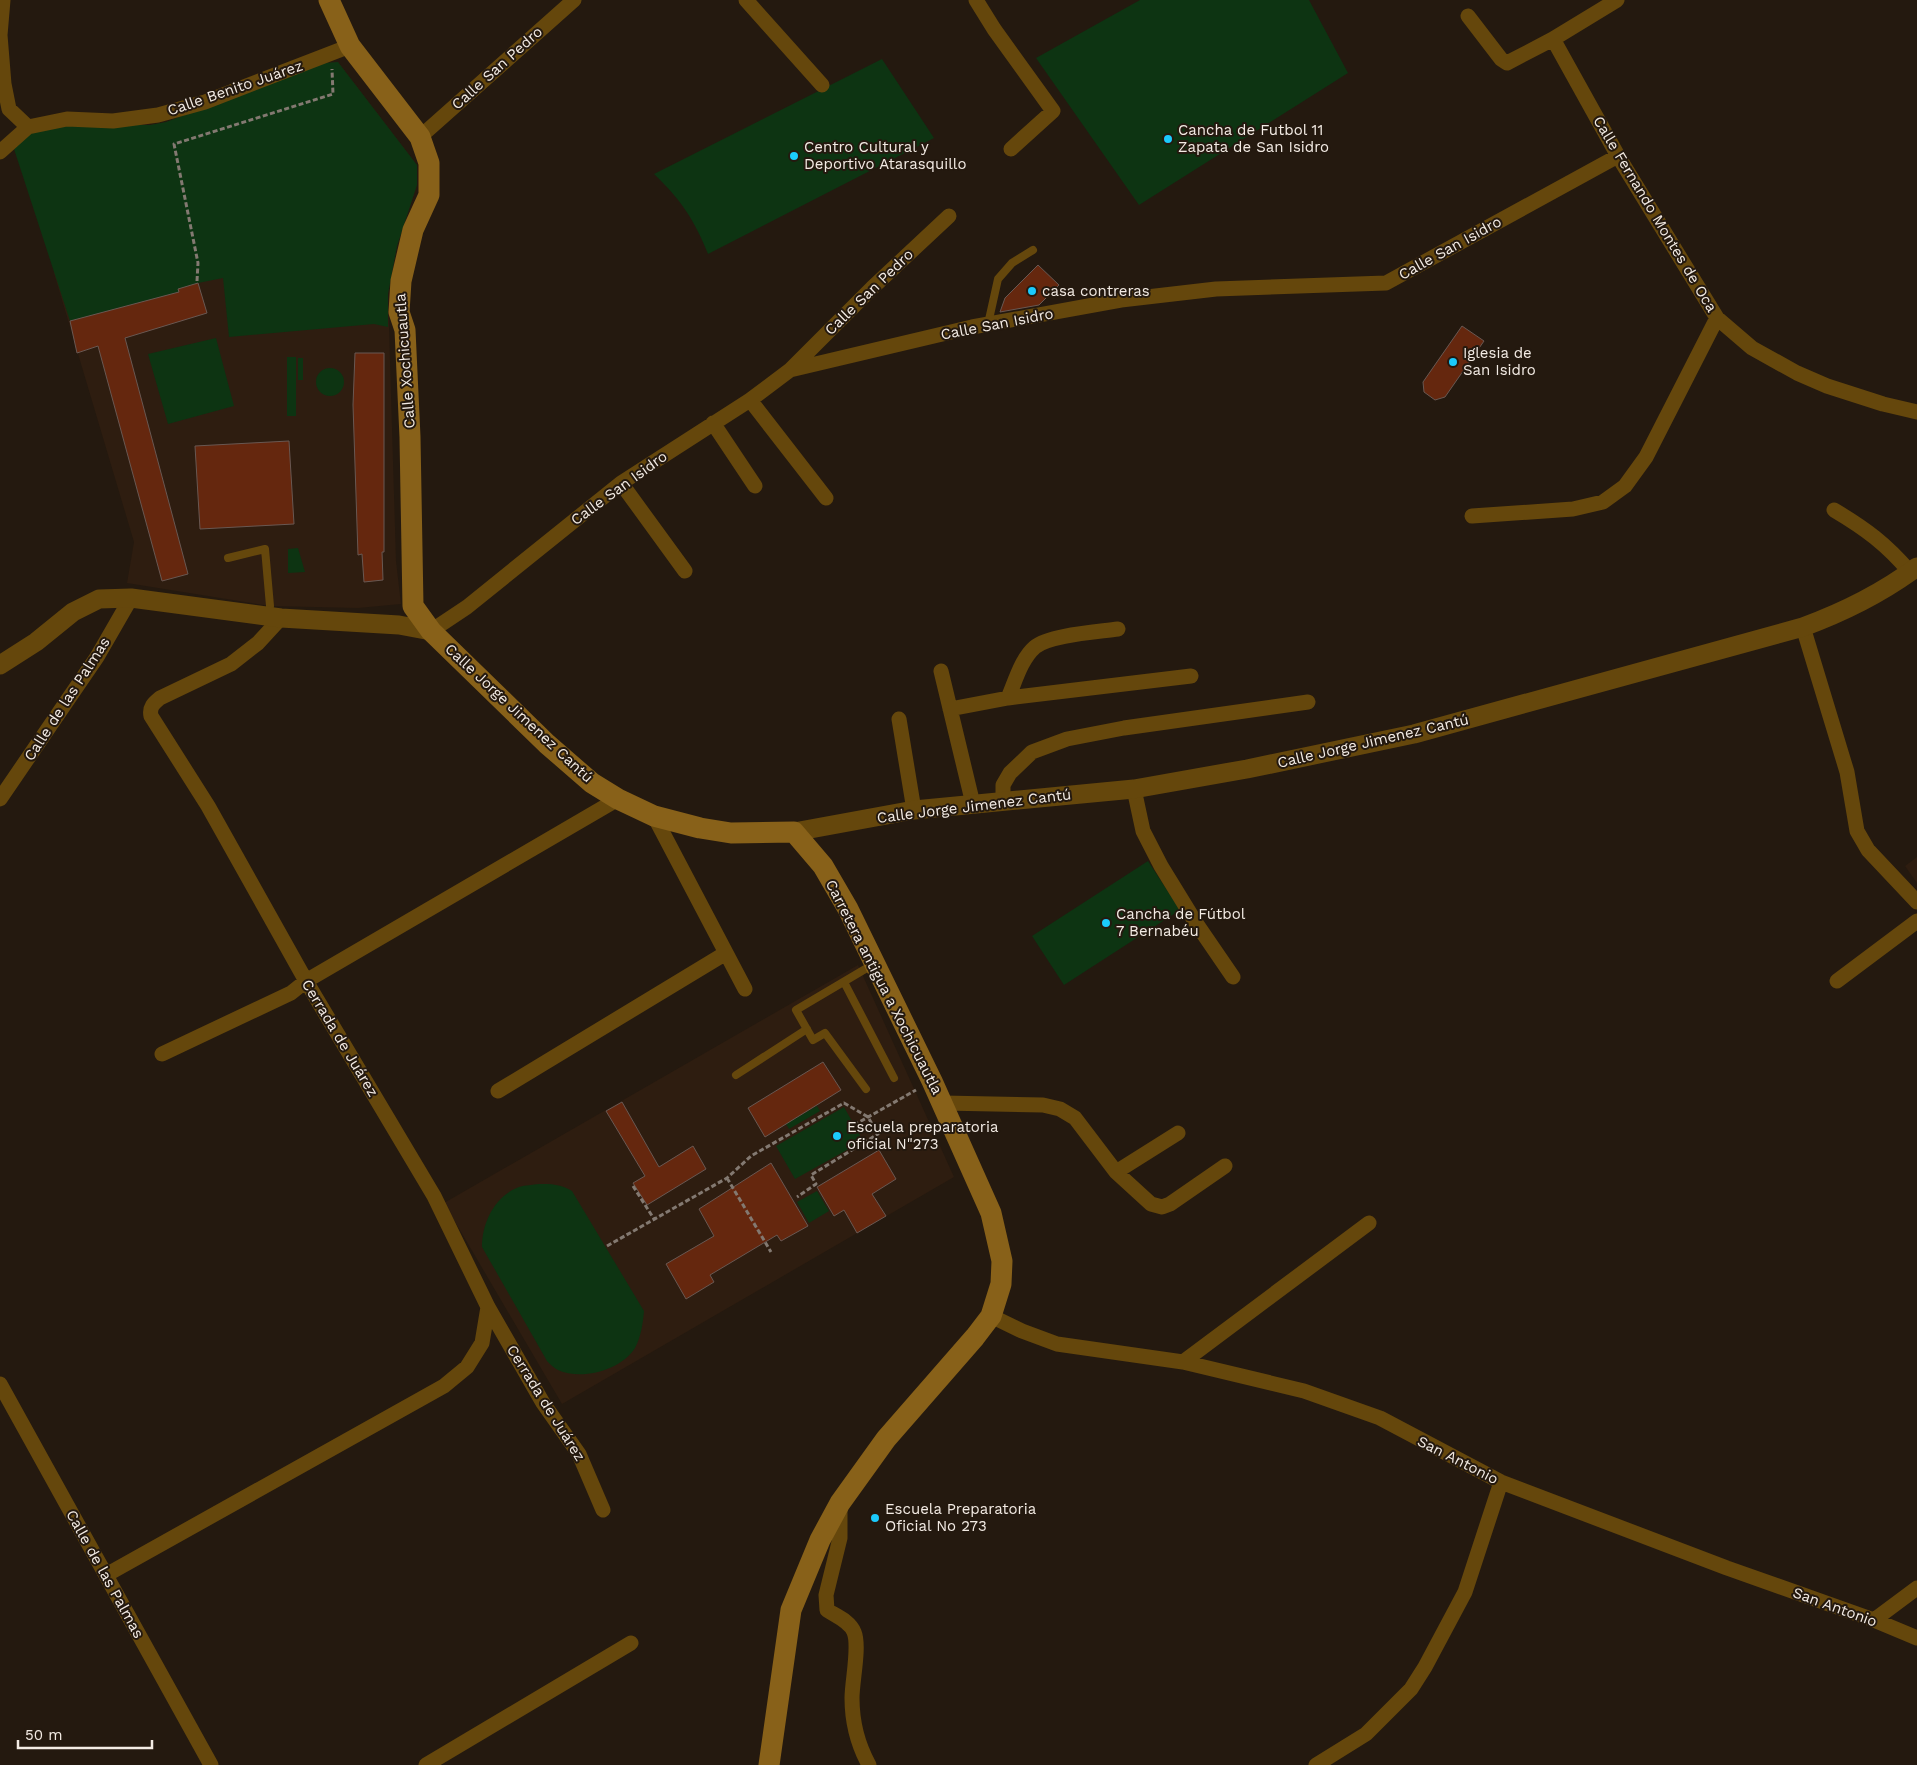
<svg xmlns="http://www.w3.org/2000/svg" width="1917" height="1765" viewBox="0 0 1917 1765" font-family="'Work Sans',sans-serif">
	<style>
		.built { fill: #2e1d10 }
		.green { fill: #0d3412 }
		.building { fill: #65270e; stroke: #695852 }
		.lines { fill: none; stroke-linecap: round; stroke-linejoin: round }
		.path { stroke: #837971; stroke-width: 3; stroke-dasharray: 5 2.5; stroke-linecap: butt }
		.service { stroke: #65470c; stroke-width: 8 }
		.minor { stroke: #65470c; stroke-width: 15 }
		.tertiary { stroke: #65470c; stroke-width: 19 }
		.secondary { stroke: #886119; stroke-width: 21 }
		.poi-dot { fill: #1bcafc; stroke: #24190f; stroke-width: 2 }
		.labels { text-anchor: middle; stroke-width: 4; stroke-linejoin: round; paint-order: stroke }
		.street-label { font-size: 15px; fill: #f3ebe4; stroke: #24190f }
		.poi-label { font-size: 15px; fill: #f3ebe4; stroke: #24190f; text-anchor: start }
	</style>
	<rect width="100%" height="100%" fill="#24190f"/>
	<path class="built" d="M338 62 417 165V185L397 246 388 294 396 561 401 604 358 608 270 606 127 583 134 542 54 273 68 125H150L166 122 325 63Z
		M1917 857V883L1905 866Z
		M858 965 954 1177 562 1404 444 1203Z"/>
	<path class="green" d="M1140 0H1309L1348 73 1139 205 1036 58Z
		M882 59 934 138 708 254C694 219 681 200 654 174Z
		M338 62 417 165V185L397 246 388 294V327L374 324 229 337 223 278 198 283 187 319 165 296 70 321 14 149 32 130 68 125H150L166 122 325 63Z
		M216 338 234 406 168 424 148 354Z
		M287 357H296V416H287Z
		M298 358H303V380H298Z
		M316 382a14 14 0 1 1 28 0a14 14 0 1 1-28 0Z
		M298 548 305 572 288 573V549Z
		M1148 861 1180 910 1064 985 1032 936Z
		M817 1106 820 1111 789 1129 786 1124Z
		M844 1107 863 1141 795 1179 776 1146Z
		M539 1184C551 1184 561 1184 572 1191L644 1311C643 1323 641 1337 635 1348 621 1370 582 1381 558 1370 554 1368 550 1364 547 1361L482 1247C482 1222 495 1196 519 1187 525 1185 533 1185 539 1184Z
		M817 1191 829 1211 809 1223 797 1202Z"/>
	<path class="building" d="M1038 265 1059 285 1039 305 1000 312 1005 298Z
		M198 283 207 313 125 338 188 574 162 581 98 346 77 353 70 321 179 292 178 289Z
		M1462 326 1484 341 1445 397 1435 400 1424 392 1423 382Z
		M355 353H384V552H382L383 580 364 582 362 554 358 555 353 405Z
		M289 441 294 524 200 529 195 446Z
		M823 1062 841 1090 765 1137 748 1108Z
		M622 1102 659 1167 693 1146 706 1169 647 1205 633 1183 645 1176 606 1111Z
		M879 1150 896 1179 872 1194 886 1216 857 1233 844 1210 834 1216 817 1187Z
		M771 1163 808 1226 781 1241 777 1235 710 1275 714 1282 686 1299 666 1264 714 1236 699 1209Z"/>
	<g class="lines">
		<path class="path" d="M197 281 198 263 174 144 333 94 332 69
			M854 1125 916 1090
			M727 1178 771 1252
			M633 1186 654 1219
			M607 1246 727 1178 751 1156 844 1103 868 1117 878 1134 811 1175 816 1184 797 1197"/>
		<path class="service" d="M988 324 998 279 1012 263 1033 250
			M228 558 265 549 270 606 268 617
			M844 982 894 1078
			M736 1075 807 1029
			M866 1089 825 1033 813 1040 796 1010 872 965"/>
		<path class="minor" d="M746 0 822 85
			M976 0 994 29 1053 111 1011 149
			M1468 16 1501 59 1507 63 1553 39 1617 0
			M1553 39 1618 156 1717 318 1752 348 1797 373 1827 386 1883 404 1917 412
			M28 127 67 119 113 121 158 115 205 102 350 46
			M420 137 574 0
			M0 152 28 127 9 109 4 84 0 35 3 0
			M791 369 872 288 949 216
			M750 400 826 498
			M713 423 755 486
			M621 483 685 571
			M1834 510C1866 529 1886 544 1910 572
			M1472 516 1573 509 1603 502 1625 486 1646 457 1717 318
			M281 618 258 643 231 664 160 698C154 703 149 707 151 716L208 806 306 981 434 1196 488 1307 543 1403 579 1454 603 1510
			M1803 627 1847 772 1857 831 1868 850 1917 902
			M431 631 467 607 621 483 750 400 790 370 972 327 1121 300 1216 289 1386 283 1618 156
			M941 671 973 804
			M1008 698C1015 682 1021 659 1035 647 1049 635 1097 632 1118 629
			M950 709 1008 698 1191 676
			M899 719 914 810
			M1134 789 1143 831 1161 866 1196 923 1233 977
			M0 799 97 657 131 598
			M1003 801V785L1010 773 1032 752 1067 739 1124 728 1308 702
			M654 816 745 989
			M1837 981 1917 921
			M162 1054 291 993 306 981 618 799
			M498 1091 726 953
			M943 1103 1043 1105 1060 1109 1075 1118 1116 1172 1151 1204 1162 1207 1170 1204 1225 1166
			M1116 1172 1178 1133
			M991 1316 1022 1331 1057 1344 1183 1362 1304 1391 1380 1418 1501 1482 1727 1568 1874 1620 1917 1638
			M1183 1362 1369 1223
			M0 1384 211 1765
			M840 1505V1538L826 1595 827 1610C836 1616 850 1621 854 1632 860 1646 852 1681 852 1698 852 1721 858 1745 869 1765
			M106 1575 444 1386 467 1367 482 1343 488 1307
			M1874 1620 1917 1588
			M426 1765 631 1643
			M1316 1765 1366 1734 1411 1689 1425 1667 1465 1592 1501 1482"/>
		<path class="tertiary" d="M0 665 36 642 73 612 99 599 131 598 281 618 399 625 431 631
			M794 832 914 810 1134 789 1247 769 1414 734 1803 627C1844 612 1882 593 1917 567"/>
		<path class="secondary" d="M329 0 350 46 420 137 429 163V195L413 230 401 281 399 312 405 330 410 437 413 606 431 631 547 744 592 783 618 799 654 816 700 828 731 833 794 832 823 866 848 909 932 1081 991 1213 1002 1261 1001 1284 991 1316 975 1337 886 1439 840 1503 820 1540 791 1610 769 1765"/>
	</g>
	<g class="poi-dot">
		<circle cx="1168" cy="139" r="5"/>
		<circle cx="794" cy="156" r="5"/>
		<circle cx="1032" cy="291" r="5"/>
		<circle cx="1453" cy="362" r="5"/>
		<circle cx="1106" cy="923" r="5"/>
		<circle cx="837" cy="1136" r="5"/>
		<circle cx="875" cy="1518" r="5"/>
	</g>
	<g class="labels">
		<g class="street-label">
			<text transform="translate(497 68) rotate(-42)" y="5">Calle San Pedro</text>
			<text transform="translate(235 88) rotate(-19)" y="5">Calle Benito Juárez</text>
			<text transform="translate(1655 214) rotate(59)" y="5">Calle Fernando Montes de Oca</text>
			<text transform="translate(1450 248) rotate(-29)" y="5">Calle San Isidro</text>
			<text transform="translate(869 292) rotate(-44)" y="5">Calle San Pedro</text>
			<text transform="translate(997 324) rotate(-11)" y="5">Calle San Isidro</text>
			<text transform="translate(405 361) rotate(-94)" y="5">Calle Xochicuautla</text>
			<text transform="translate(619 488) rotate(-36)" y="5">Calle San Isidro</text>
			<text transform="translate(67 699) rotate(-57)" y="5">Calle de las Palmas</text>
			<text transform="translate(519 713) rotate(43)" y="5">Calle Jorge Jimenez Cantú</text>
			<text transform="translate(1373 741) rotate(-13)" y="5">Calle Jorge Jimenez Cantú</text>
			<text transform="translate(974 806) rotate(-7)" y="5">Calle Jorge Jimenez Cantú</text>
			<text transform="translate(884 987) rotate(63)" y="5">Carretera antigua a Xochicuautla</text>
			<text transform="translate(340 1038) rotate(59)" y="5">Cerrada de Juárez</text>
			<text transform="translate(546 1403) rotate(58)" y="5">Cerrada de Juárez</text>
			<text transform="translate(1458 1460) rotate(27)" y="5">San Antonio</text>
			<text transform="translate(105 1574) rotate(61)" y="5">Calle de las Palmas</text>
			<text transform="translate(1835 1607) rotate(20)" y="5">San Antonio</text>
		</g>
		<g class="poi-label">
			<text x="1178" y="135">Cancha de Futbol 11<tspan x="1178" dy="17">Zapata de San Isidro</tspan></text>
			<text x="804" y="152">Centro Cultural y<tspan x="804" dy="17">Deportivo Atarasquillo</tspan></text>
			<text x="1042" y="296">casa contreras</text>
			<text x="1463" y="358">Iglesia de<tspan x="1463" dy="17">San Isidro</tspan></text>
			<text x="1116" y="919">Cancha de Fútbol<tspan x="1116" dy="17">7 Bernabéu</tspan></text>
			<text x="847" y="1132">Escuela preparatoria<tspan x="847" dy="17">oficial N"273</tspan></text>
			<text x="885" y="1514">Escuela Preparatoria<tspan x="885" dy="17">Oficial No 273</tspan></text>
		</g>
	</g>
	<path d="M18 1740v8h134v-8" fill="none" stroke="#f3ebe4" stroke-width="2.5"/>
	<text x="25" y="1740" font-size="15" fill="#f3ebe4" stroke="#24190f" stroke-width="4" paint-order="stroke">50 m</text>
</svg>
